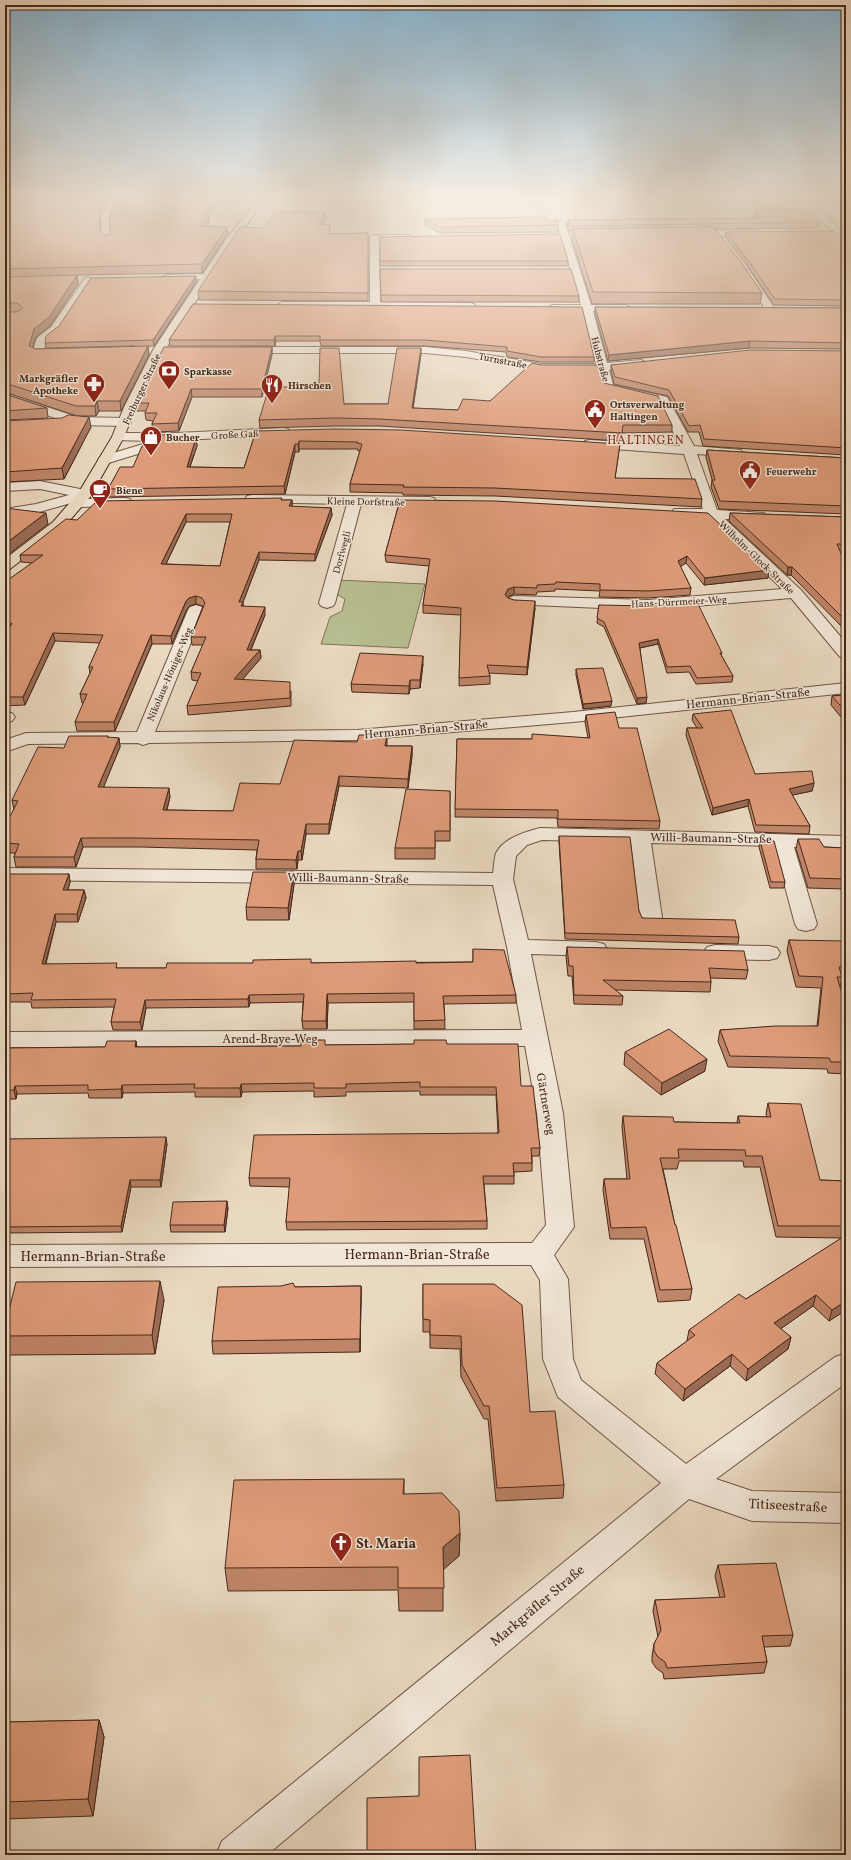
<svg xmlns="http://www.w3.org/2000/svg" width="851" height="1860" viewBox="0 0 851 1860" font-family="Vollkorn,serif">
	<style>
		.green { fill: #b8bf92; stroke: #807456 }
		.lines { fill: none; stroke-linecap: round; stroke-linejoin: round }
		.minor-casing { stroke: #705544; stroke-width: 2 }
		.major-casing { stroke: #47291b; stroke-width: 2 }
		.minor { fill: #f1e6d7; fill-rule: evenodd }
		.major { fill: #ead9c1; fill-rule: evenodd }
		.wall { fill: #bf8568; stroke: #47291b; fill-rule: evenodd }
		.shaded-wall { fill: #9b6c55; stroke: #47291b }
		.building { fill: #de9b79; stroke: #47291b; fill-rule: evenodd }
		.labels { text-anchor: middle; stroke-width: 3; stroke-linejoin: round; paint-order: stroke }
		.far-street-label { font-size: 10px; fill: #47291b; stroke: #f1e6d7 }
		.far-poi-label { font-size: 10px; font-weight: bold; fill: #47291b; stroke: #f1e6d7; text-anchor: start }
		.far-quarter-label { font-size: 12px; letter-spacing: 1px; fill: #7a1f14; stroke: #f1e6d7 }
		.street-label { font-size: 12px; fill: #47291b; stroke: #f1e6d7 }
		.near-street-label { font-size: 14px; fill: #47291b; stroke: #f1e6d7 }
		.near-poi-label { font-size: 14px; font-weight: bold; fill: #47291b; stroke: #f1e6d7; text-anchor: start }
	</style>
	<rect width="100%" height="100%" fill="#ead9c1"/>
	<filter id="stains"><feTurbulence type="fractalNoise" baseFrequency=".005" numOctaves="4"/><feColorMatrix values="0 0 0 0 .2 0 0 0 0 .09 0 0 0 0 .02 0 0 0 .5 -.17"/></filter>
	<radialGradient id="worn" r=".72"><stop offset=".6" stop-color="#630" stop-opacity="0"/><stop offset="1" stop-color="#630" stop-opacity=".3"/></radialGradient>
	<path class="green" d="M337 580 425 584 408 648 321 644 330 617 342 611 345 599 333 592Z"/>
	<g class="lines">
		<g class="minor-casing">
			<path id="minor" d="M112 199H120L109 216 110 239 106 242 102 239 101 216Z
				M818 208 821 209 846 237V245L843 244 815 213 814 211Z
				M561 220 565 223 591 305H626L631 308 626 311H593L607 363 641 360 647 363 641 366 609 370 613 385 667 397 694 446 741 450 743 453 741 456 736 457 697 454 717 510 764 513 766 516 764 519 759 520 725 519 801 590 846 643V658L840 657 791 598 648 610 508 604 506 601 508 598 514 596 648 600 782 589 708 518 674 515 672 512 674 509H703L684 454 585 447 584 444 585 441 590 440 680 446 658 402 604 389 598 370H541L466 357 425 353H242L236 350 242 347H425L466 351 541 364H596L583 311H552L547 308 552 305H581L557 223Z
				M756 230 760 233 759 235 688 237 684 234 688 231Z
				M374 235H410L414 238 410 241H379L380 302 470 303 474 304 475 306 474 308 278 307 277 305 282 302H370V238Z
				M746 269 749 270 775 309 774 311 770 312 765 309 741 272Z
				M206 274 209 275 211 277 209 279 166 281 161 278 166 275Z
				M88 277 93 280 59 331 46 341 44 350H61L67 353 65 355 33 356 31 354 37 338 51 327 85 278Z
				M5 393 77 417 125 418 129 419 131 422 129 425 125 426 76 425 5 401Z
				M284 428 288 429 290 432 288 435 159 441 162 444 161 447 105 464 100 463 98 460 100 457 153 441 114 440 112 437 114 434 118 433H176Z
				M40 481 90 491 92 494 85 499 125 498 130 499 132 502 130 505 125 506 78 507 73 506 71 503 36 513 5 517V509L36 504 69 495 40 489 5 491V483Z
				M252 495 429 497 434 498 436 501 434 504 429 505 361 504 335 603 333 606 327 608 321 606 319 603 347 504 247 502 245 499 247 496Z
				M196 605 202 607 204 610 155 732 357 730 573 712 846 683V693L573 722 357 740 149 743 143 745 138 743 28 744 5 752V740L26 733 137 732 188 610 190 607Z
				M5 712 12 713 15 717 12 721 5 722Z
				M540 828 846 836V848L794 847 817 924 814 929 806 931 798 929 795 924 774 846 651 843 662 917 659 922 651 924 643 922 640 917 631 842 542 840 527 845 516 856 513 879 528 940 596 942 604 944 607 949 604 954 596 956 531 954 563 1113 574 1227 554 1255 568 1279 573 1359 581 1380 686 1464 835 1357 846 1353V1383L716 1479 752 1491 846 1493V1523L752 1521 689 1499 267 1855H216L222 1841 661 1483 558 1397 543 1359 540 1280 531 1265 5 1267V1245L532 1243 546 1225 537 1113 525 1046 5 1048V1032L522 1030 507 947 493 885 5 880V868L493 873C494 867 494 859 496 853 504 838 525 832 540 828Z
				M715 945 769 946 777 948 780 953 777 958 769 960 715 959 707 957 704 952 707 947Z"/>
		</g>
		<g class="major-casing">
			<path id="major" d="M259 199H267L236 238 165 350 136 407 124 437 90 497 63 528 10 569 5 571V559L53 522 79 492 112 437 124 407 153 350 229 235Z"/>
		</g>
		<use href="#minor" class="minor"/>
		<use href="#major" class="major"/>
	</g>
	<path class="wall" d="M5 199H110L100 216V232L105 236 209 216V222L206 226 227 227 228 234 202 273 77 275 78 284 50 326 36 337 33 348 36 349 135 346 46 348 45 343 196 282 154 346H148L149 355 121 411H99L96 416H77L5 392Z
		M755 210 819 222 818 228 715 229 762 293 760 304H592L572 239V231H569L567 226 568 220 757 218 754 215Z
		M326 219 323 224 330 234 368 233V301L199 300 198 291 263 228Z
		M425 219 558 225V232L440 233 425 225Z
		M726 232 846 237V306L774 305 749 268 725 237Z
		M380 237 568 261V266H380Z
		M380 269 579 296V302H381Z
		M193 304 594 357V362H541L507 357 506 352 425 346H321L320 341H276L275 346H170L169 340Z
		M595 307 846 308V349L749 348 608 361 595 313Z
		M272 347V354L262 397H192L179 431 153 432 152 424 153 421 146 420 145 413 146 411H136L135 403Z
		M846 351V455L703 446 699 432H688L668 396 614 384 611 371V365Z
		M421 354 413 408 458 410 490 401 604 383 672 425V432L622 433 621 441 379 426H336L260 428 259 420 344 404H388Z
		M5 394 47 408 48 418 5 420Z
		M5 421 91 427 64 479 5 482Z
		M256 431 620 444 615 478 702 499 701 507 495 496 403 495V493L350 492V484L360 451H358V449H299V452H295L285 494 109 497 108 489 133 467 174 438H196L197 446 190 467 244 468Z
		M707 450 846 458V514L719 509 711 487 712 480 706 457Z
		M282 500H292V507L331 508 332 515 315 561 259 560 243 602V606L265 615 251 650H260L261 658 242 680 291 691V706L188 715 187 706 198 681 192 680 191 672 203 645H192L191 637 203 606 196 604 190 606 187 609 172 644H152L115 731H77L75 722 84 703H82L80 694 90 673 89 667 100 643 55 641 25 705 5 706V582L33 563 21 562 20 555 77 520ZM186 522H230L220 566 166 564Z
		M400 500 769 570 768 578 704 585 686 563 680 566 691 588 690 595 648 598 599 597 600 591 555 589V591L537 592 536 595 514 594 508 597H507L508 598 535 608 527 675 489 673 490 676V684L459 686 461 615 423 613V605L429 566 386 562 385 555Z
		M730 513 846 517V552H841L846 565V631L791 575H787L729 521Z
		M599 605 722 653 721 655 733 676 732 682 696 684 689 672 667 673 658 644 640 648 646 703 637 704 604 627 597 623Z
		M423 664 420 688 410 689 409 694 352 692 351 684Z
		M576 669 611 706 583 709 576 675Z
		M846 695V723L831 705 832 696Z
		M693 714 755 774 814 783 812 791 792 795 810 826 809 834 755 832 748 806 712 815 686 735 687 728H697L692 720Z
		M586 715 619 728 660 821 659 829 558 827 557 818 455 817 457 739H532L588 738 585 722Z
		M108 736V738H119L120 747 103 787 170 797 167 810 233 811 280 784 387 746H412V756L408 788 339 786 329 834H306L302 860H298L297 869H256V859L257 850 140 847H83L76 867H16L14 857 15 853H5V826L14 810 12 800 64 748Z
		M450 791V841H435V859H395V848Z
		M559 836 639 911 642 918 739 937 738 944 565 939 559 842Z
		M798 839 824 847 846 848V889L808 888 796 849Z
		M760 841 785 882 784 888H770L759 847Z
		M294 872V884L289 920H247L246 907Z
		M69 874 70 882 68 890H84L86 898 78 922H56L46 964 118 968H166L312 963 473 962V949L516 995V1003L444 1004 445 1029H414V1002L328 1003 327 1029H303L302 1021 303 1002 250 1003 249 1007 146 1008 142 1030H113L111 1022 114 1007 32 1008 31 1002H5V880Z
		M789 940 846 944V978H842L840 987 846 1007V1074L828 1073 827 1069 728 1067 718 1041 720 1030 817 1026 821 988 796 987 787 951Z
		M567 947 748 970 746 979 710 978 711 982 710 992 615 990 623 996 622 1005 574 1004 572 976H568L566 956Z
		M136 1041 137 1047 301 1046 325 1045 447 1044 521 1086 540 1148 539 1156H532V1171L514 1172V1184H484L487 1221V1229L287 1230 286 1222 290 1187 250 1186 249 1178 498 1133 496 1095H420V1091L346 1092V1096L314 1097V1091L242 1092 241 1097H195V1092L123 1093 122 1098H89L88 1093 17 1094 16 1099H5V1048L105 1047Z
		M625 1052 705 1071 661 1095 624 1065Z
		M768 1103 820 1180 846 1181V1310L829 1321 813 1306 780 1329 791 1337 788 1349 746 1381 730 1366 683 1401 655 1374 657 1363 687 1341 689 1330 746 1299 842 1238 776 1237 760 1167H744L743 1161H679L677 1169H663L675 1225 692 1289 690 1300 658 1302 644 1239H610L603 1190 604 1179H627L622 1127 623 1116 674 1122 737 1123 738 1116 767 1117 766 1114Z
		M5 1139 167 1144 161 1187H131L122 1232 5 1233Z
		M228 1208 225 1232H171L170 1225Z
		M423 1284 530 1412 564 1485 563 1498 496 1501 488 1419H484L461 1377 460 1349 430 1348V1332H423Z
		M361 1286V1299L360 1352 213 1354 212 1341 295 1287Z
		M164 1300 155 1354 8 1355 5 1346V1326Z
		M404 1479V1494L460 1533 459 1556 443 1569V1611H399L398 1590 228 1591 225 1568Z
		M718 1565 793 1635 790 1646 764 1647 767 1662 764 1673 664 1679 663 1673 656 1668 652 1662V1656L654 1644 658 1637 653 1611 655 1600 720 1598 715 1576Z
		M99 1720 104 1737 93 1816 5 1819V1722Z"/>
	<path class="shaded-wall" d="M105 199H110L100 216V239L99 209Z
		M216 199H222L209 216V222L200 234 199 226 203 215Z
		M325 212 326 219 320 232 319 225Z
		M227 227 228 234 202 273V264Z
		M77 275 78 284 50 326 36 337 30 355 29 346 34 329Z
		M196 276V282L154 346 153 340Z
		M275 336 276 341 275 346 274 340Z
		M750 341 749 348 608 361 609 355Z
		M148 346 149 355 121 411 120 401Z
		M272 347V354L262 397V389Z
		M421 348V354L412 415V408Z
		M191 389 192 397 179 431 178 423Z
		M97 401 99 411 96 416 95 406Z
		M89 417 91 427 64 479 62 468Z
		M196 438 197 446 187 475V467Z
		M299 441V452L298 444Z
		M295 444V452L285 494 284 486Z
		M292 500V507L289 506Z
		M331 508 332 515 315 561V554Z
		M46 513 48 524 5 557V544Z
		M186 514V522L162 572 161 564Z
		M259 552V560L243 602V610L239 602Z
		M687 556 686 563 677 569 678 561Z
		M788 567H792L791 575H787Z
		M769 570 768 578 704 585 705 578Z
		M514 587V594L508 597 505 602V595L508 589Z
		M196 596V604L190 606 187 609 172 644 171 636 186 601 189 598Z
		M535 601V608L527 675V667Z
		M265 607V615L247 658V650Z
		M12 623 5 637V628Z
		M53 633 55 641 25 705 23 697Z
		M151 635 152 644 115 731 114 722Z
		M658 639V644L639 648V643Z
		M260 650 261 658 235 688 234 679Z
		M423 656V664L420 688V680Z
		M410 680V689L409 694V686Z
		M647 697 646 703 637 704V698Z
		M612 701 611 706 583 709V704Z
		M387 735V745L386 755 385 746Z
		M119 738 120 747 100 796 98 787Z
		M412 746V756L408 788V779Z
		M339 776V786L329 834V824Z
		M814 783 812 791 788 796 789 789Z
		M169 788 170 797 164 819 163 810Z
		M749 799 748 806 712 815 713 808Z
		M306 824V834L302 860 301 851Z
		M81 838 83 847 76 867 74 857Z
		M298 851V860L297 869 296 860Z
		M294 872V884L289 920 288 908Z
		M69 874 70 882 65 899 63 890Z
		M84 890 86 898 78 922 77 914Z
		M55 914 56 922 43 972 42 964Z
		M327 994 328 1003 327 1029 326 1021Z
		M249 995 250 1003 249 1007 248 999Z
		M145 1000 146 1008 142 1030 140 1022Z
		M136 1041 137 1049 135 1047Z
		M707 1059 705 1071 661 1095 662 1083Z
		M241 1084 242 1092 241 1097 240 1088Z
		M122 1085 123 1093 122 1098 121 1089Z
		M15 1086 17 1094 16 1099 14 1090Z
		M166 1137 167 1144 161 1187 160 1180Z
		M130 1180 131 1187 122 1232 121 1226Z
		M227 1201 228 1208 225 1232 224 1225Z
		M160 1281 164 1300 155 1354 152 1335Z
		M361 1286V1299L360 1352V1339Z
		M816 1295 813 1306 772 1335 774 1323Z
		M846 1301V1310L829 1321 832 1310Z
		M791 1337 788 1349 746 1381 748 1369Z
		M732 1354 730 1366 683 1401 685 1389Z
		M460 1533 459 1556 443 1570V1547Z
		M99 1720 104 1737 93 1816 88 1799Z"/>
	<path class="building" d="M5 199H105L99 209 100 231 105 236 110 233V209L116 199H216L203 215H209L199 226 227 227 202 264 5 269Z
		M805 209 819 222 569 226 568 220 763 218 755 210Z
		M275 212H325L319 225 330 224V234L368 233V293L198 291 240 227 263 228Z
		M546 217 547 220H557L558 225 440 227 425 219Z
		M713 227 741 262 762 293 593 292 573 229Z
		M835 231 841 237H846V300L775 299 750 263 726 232Z
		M560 234 568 261H380V237Z
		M380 269H571L579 296 381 295Z
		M77 275 49 317 34 329 29 346 36 349 148 346 120 401H97L95 406H76L5 383V312H17L23 308 17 303H5V277Z
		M196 276 153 340 45 343 46 336 59 326 91 278Z
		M193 304 582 307 594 357H541L507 351V347L425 340H320V336H275L274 340H169Z
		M595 307 846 308V343L750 341 609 355Z
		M164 347H272L262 389H191L178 423 152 424 157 413H145L149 403H135Z
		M320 348H339L344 404H388L397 348H421L412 408 458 410 463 399 490 401 532 363 541 365H597L604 383 658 396 672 425H623L622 433 379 419 336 418 259 420 269 387H319Z
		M750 350 846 351V448L704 439 700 425 689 426 669 390 615 377 611 365Z
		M5 394 47 408 5 411Z
		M68 415 89 417 62 468 5 472V421L62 418Z
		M334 429 401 430 620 444 615 478 695 479 702 499 495 488 403 487 404 485 350 484 362 444 357 443 358 442 299 441 298 444H295L284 486 108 489 120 467H133L142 446 161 441 162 435 173 434 172 438H196L187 467 244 468 256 431Z
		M707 450 846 458V506L720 501 712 480H715Z
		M282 498 281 500H292L289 506 331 508 315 554 259 552 239 602H243L241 606 265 607 247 650H260L234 679 290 682V698L187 706 201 673 191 672 206 637H191L205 603 202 598 196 596 189 598 186 601 171 636 151 635 114 722H75L87 694H80L93 667H89L103 635 53 633 23 697H5V636L12 623 5 628V582L43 555H20L66 519 77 520 97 501ZM186 514H232L220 566 161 564Z
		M400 500 495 501 708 513 769 570 705 578 687 556 678 561 691 588 649 591 600 590V584L556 582 555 584 537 585V588L514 587 508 589 505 595 508 598 514 600 535 601 527 667 487 665 490 676 459 678 461 608 423 605 430 559 385 555Z
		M5 508 46 513 5 544Z
		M730 513 846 517V544H837L846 565V621L792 567H788Z
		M697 602 722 653H720L733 676 697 678 690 666 667 667 658 639 639 643 647 697 637 698 604 622 597 618 599 605 648 606Z
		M360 653 423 656 420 680H410L409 686 351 684Z
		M603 668 612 701 583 704 576 669Z
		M846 695V712L832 696Z
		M731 710 755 774 812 771 814 783 789 789 810 826 756 825 749 799 713 808 687 728H703L693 714Z
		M615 712 619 728H637L660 821 558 819V810L455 809 457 739H532V734L590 738 586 715Z
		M359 735H387L385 746H412L408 779 339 776 329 824H306L301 851H298L296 860 256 859 259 840 138 838H81L74 857H14L19 844 5 843V826L18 801 12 800 38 747 64 748 69 736H108L107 737 119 738 98 787 169 788 163 810 233 811 240 783 280 784 294 740 357 742Z
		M406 789 450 791V831H435V848H395Z
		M559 836 630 837 639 911 642 918 735 920 739 937 565 933Z
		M798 839H819L824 847 846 848V879L810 878Z
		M760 841H774L785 882H771Z
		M253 872H294L288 908 246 907Z
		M8 874H69L63 890H84L77 914H55L42 964 117 963 116 968H166L167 963H253V960L311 959V963L416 961V963L473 962V949L504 950 516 995 443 996 445 1020 414 1021V993L327 994 326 1021H302L304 994 249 995 248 999 145 1000 140 1022H111L116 999 31 1000 33 993 5 994V880Z
		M789 940 845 941 846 944V967H839L842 977H837L846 1007V1062H831L829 1058 730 1056 720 1030 775 1026H818L823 977 799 976Z
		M567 947 744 951 748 970 709 968 711 982 603 980 623 996 574 995 573 966H569Z
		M669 1029 707 1059 662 1083 625 1052Z
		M301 1040H325V1045L414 1044V1040H446L447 1044H518L521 1086H533L540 1148H531L532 1163H513L514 1176H483L487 1221 286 1222 290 1178H249L254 1135 499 1133 496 1087H420V1082L346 1084V1088H314V1083L241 1084 240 1088H194L195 1084 122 1085 121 1089 88 1090V1085L15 1086 14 1090H5V1048L105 1047 107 1041H136L135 1047 301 1046Z
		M768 1103 801 1104 820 1180 846 1181V1226H778L762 1156H746L745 1150 678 1149 679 1158H660L675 1225H676L692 1289 660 1290 646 1227 611 1228 604 1179H630L623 1116 673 1117 674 1122 740 1123 738 1116 771 1117Z
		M166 1137 160 1180H130L121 1226 5 1227V1139Z
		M227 1201 224 1225H170L173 1202Z
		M846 1235V1301L832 1310 816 1295 774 1323 791 1337 748 1369 732 1354 685 1389 657 1363 695 1335 689 1330 739 1294 746 1299Z
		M160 1281 152 1335 5 1336V1326L16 1282Z
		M293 1283 295 1287 361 1286 360 1339 212 1341 218 1287 281 1286Z
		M423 1284H494L522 1305 530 1412 555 1411 564 1485 497 1488 489 1406H484L462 1365 461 1336 430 1335V1320L423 1319Z
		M404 1479 403 1494 442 1493 459 1511 460 1533 443 1547 444 1588H398V1567L225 1568 234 1480Z
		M776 1563 793 1635 762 1636 767 1662 667 1668 665 1662 658 1657 654 1651V1644L661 1630 655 1600 725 1597 718 1565Z
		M99 1720 88 1799 5 1802V1722Z
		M470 1755 476 1855H367V1798L419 1796V1757Z"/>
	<linearGradient id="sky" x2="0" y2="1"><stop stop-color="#88b6d4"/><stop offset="0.43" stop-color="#f6eee3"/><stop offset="1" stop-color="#f6eee3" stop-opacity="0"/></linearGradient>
	<rect width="851" height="459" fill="url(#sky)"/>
	<defs>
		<g id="bank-pin" transform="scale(1.15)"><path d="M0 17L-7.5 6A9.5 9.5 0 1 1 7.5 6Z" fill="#8f2418" stroke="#f1e6d7"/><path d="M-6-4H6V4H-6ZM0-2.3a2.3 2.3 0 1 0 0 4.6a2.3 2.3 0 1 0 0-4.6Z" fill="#fff"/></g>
		<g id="pharmacy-pin" transform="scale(1.15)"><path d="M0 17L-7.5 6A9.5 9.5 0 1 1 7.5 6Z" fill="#8f2418" stroke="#f1e6d7"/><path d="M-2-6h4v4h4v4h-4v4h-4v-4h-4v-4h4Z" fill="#fff"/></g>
		<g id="restaurant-pin" transform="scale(1.15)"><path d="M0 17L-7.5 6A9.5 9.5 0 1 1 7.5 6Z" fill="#8f2418" stroke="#f1e6d7"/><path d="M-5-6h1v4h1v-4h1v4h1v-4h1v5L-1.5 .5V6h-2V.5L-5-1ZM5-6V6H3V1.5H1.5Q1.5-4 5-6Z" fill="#fff"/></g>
		<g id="civic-pin" transform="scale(1.15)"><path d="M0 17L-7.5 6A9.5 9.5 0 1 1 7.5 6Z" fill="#8f2418" stroke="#f1e6d7"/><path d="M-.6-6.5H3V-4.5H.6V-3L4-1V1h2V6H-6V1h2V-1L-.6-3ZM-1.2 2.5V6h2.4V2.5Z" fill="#fff"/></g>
		<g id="shop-pin" transform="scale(1.15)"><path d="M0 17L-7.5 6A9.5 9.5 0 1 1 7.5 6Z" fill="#8f2418" stroke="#f1e6d7"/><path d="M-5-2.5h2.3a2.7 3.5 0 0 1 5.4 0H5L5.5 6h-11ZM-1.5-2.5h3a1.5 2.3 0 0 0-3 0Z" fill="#fff"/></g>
		<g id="cafe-pin" transform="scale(1.15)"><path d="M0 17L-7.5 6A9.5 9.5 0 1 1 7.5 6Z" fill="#8f2418" stroke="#f1e6d7"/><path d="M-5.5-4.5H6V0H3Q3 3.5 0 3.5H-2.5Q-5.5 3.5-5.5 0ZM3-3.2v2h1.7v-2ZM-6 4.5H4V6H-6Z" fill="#fff"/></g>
		<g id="church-pin" transform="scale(1.15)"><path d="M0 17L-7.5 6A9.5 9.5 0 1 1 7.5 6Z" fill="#8f2418" stroke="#f1e6d7"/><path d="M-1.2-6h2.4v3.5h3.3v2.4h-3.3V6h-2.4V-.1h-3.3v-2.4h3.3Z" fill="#fff"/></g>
	</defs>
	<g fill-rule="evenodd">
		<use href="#bank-pin" x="169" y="371"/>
		<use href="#pharmacy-pin" x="94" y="384"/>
		<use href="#restaurant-pin" x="272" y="385"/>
		<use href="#civic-pin" x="595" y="410"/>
		<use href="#shop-pin" x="151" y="437"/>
		<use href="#civic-pin" x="750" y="471"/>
		<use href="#cafe-pin" x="100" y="490"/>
		<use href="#church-pin" x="341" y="1543"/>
	</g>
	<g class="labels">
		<g class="far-street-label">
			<text transform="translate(601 359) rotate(75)" y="4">Hubstraße</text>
			<text transform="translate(503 360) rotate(11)" y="4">Turnstraße</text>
			<text transform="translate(141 389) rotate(-65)" y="4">Freiburger Straße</text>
			<text transform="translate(235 434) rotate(-3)" y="4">Große Gaß</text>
			<text transform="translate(366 501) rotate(1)" y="4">Kleine Dorfstraße</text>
			<text transform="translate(341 552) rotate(-75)" y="4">Dorfwegli</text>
			<text transform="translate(757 557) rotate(44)" y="4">Wilhelm-Glock-Straße</text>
			<text transform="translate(679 601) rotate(-3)" y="4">Hans-Dürrmeier-Weg</text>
			<text transform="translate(169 674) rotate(-67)" y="4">Nikolaus-Höniger-Weg</text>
		</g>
		<g class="far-poi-label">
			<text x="184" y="375">Sparkasse</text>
			<text x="78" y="382" text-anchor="end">Markgräfler<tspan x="78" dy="12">Apotheke</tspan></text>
			<text x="288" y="389">Hirschen</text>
			<text x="610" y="408">Ortsverwaltung<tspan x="610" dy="12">Haltingen</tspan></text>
			<text x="166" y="441">Bucher</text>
			<text x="766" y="475">Feuerwehr</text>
			<text x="116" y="494">Biene</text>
		</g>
		<g class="far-quarter-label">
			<text x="646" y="444">HALTINGEN</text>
		</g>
		<g class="street-label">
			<text transform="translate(748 698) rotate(-6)" y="4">Hermann-Brian-Straße</text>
			<text transform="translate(426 729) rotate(-5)" y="4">Hermann-Brian-Straße</text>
			<text transform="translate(711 838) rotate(1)" y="4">Willi-Baumann-Straße</text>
			<text transform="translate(348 878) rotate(1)" y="4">Willi-Baumann-Straße</text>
			<text x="270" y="1043">Arend-Braye-Weg</text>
			<text transform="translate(546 1104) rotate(80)" y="4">Gärtnerweg</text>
		</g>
		<g class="near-street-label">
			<text x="417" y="1259">Hermann-Brian-Straße</text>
			<text x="93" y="1261">Hermann-Brian-Straße</text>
			<text transform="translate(788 1505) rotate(3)" y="5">Titiseestraße</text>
			<text transform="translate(537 1605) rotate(-40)" y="5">Markgräfler Straße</text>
		</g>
		<g class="near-poi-label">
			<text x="356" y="1548">St. Maria</text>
		</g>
	</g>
	<rect width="851" height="1860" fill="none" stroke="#ead9c1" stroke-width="20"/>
	<rect x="6" y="6" width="839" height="1848" fill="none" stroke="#47291b" stroke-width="2"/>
	<rect x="10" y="10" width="831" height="1840" fill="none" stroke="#47291b"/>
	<rect width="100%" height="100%" filter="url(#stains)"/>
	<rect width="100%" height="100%" fill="url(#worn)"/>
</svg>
